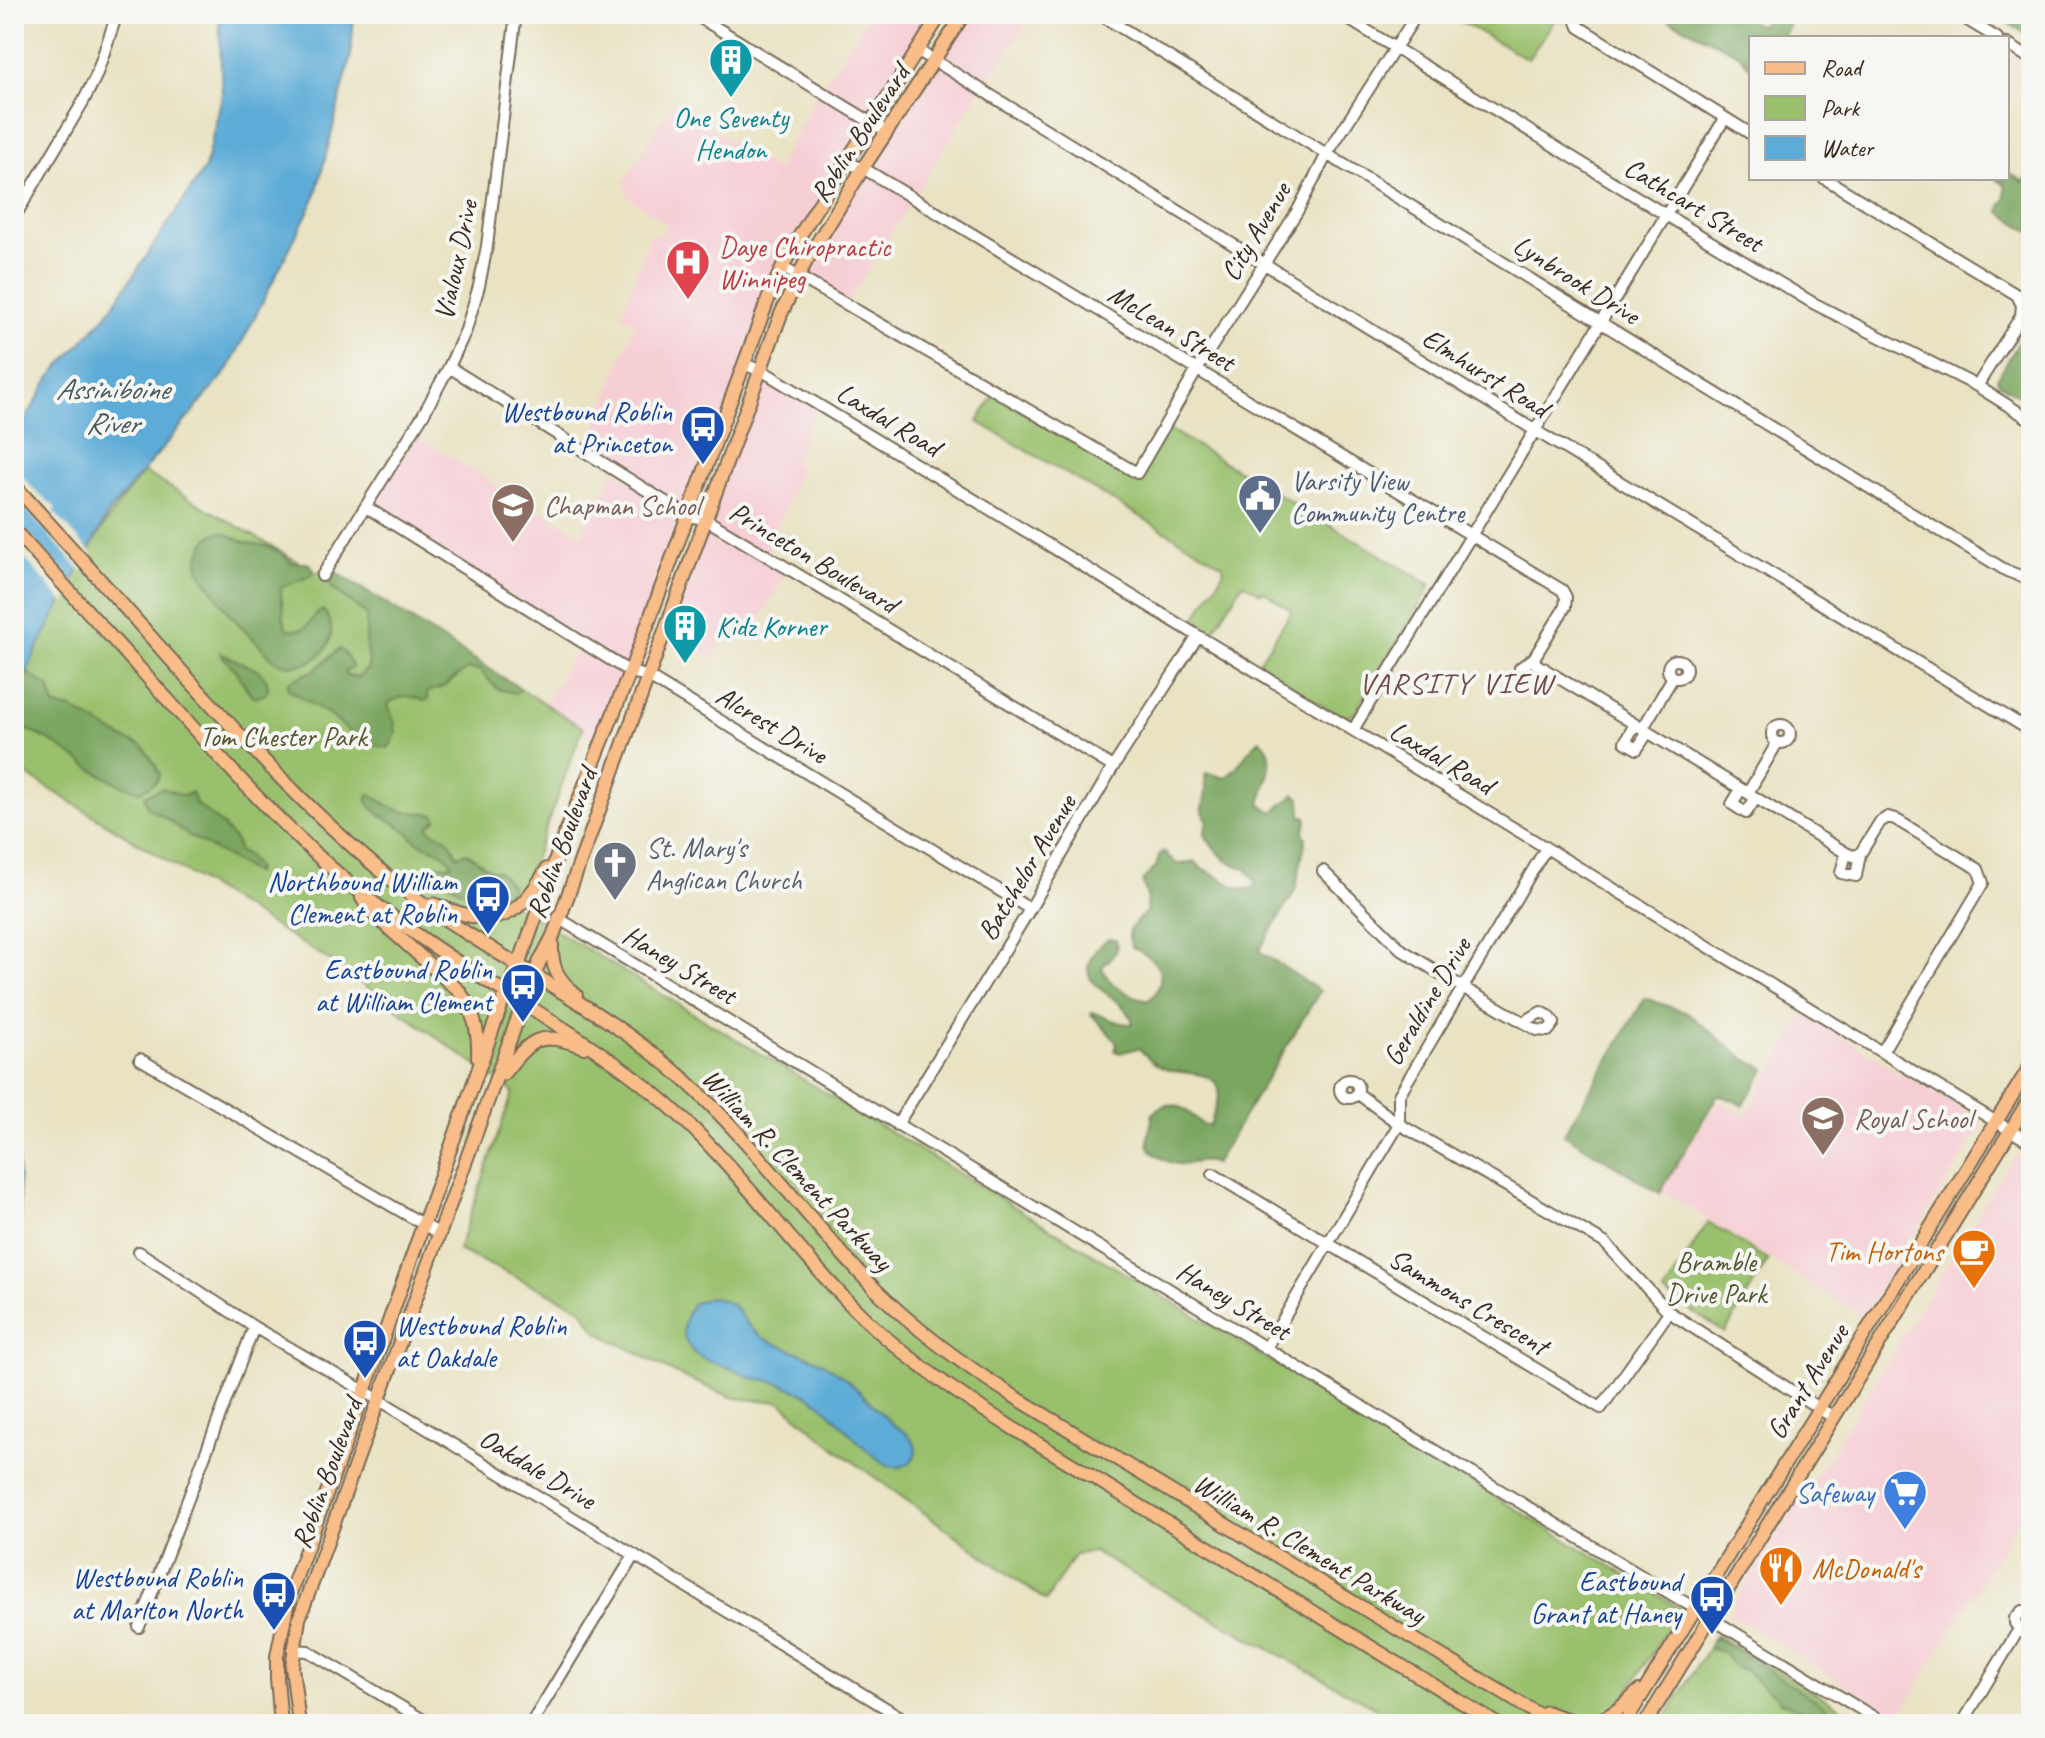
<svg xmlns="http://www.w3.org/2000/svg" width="2045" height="1738" viewBox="0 0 2045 1738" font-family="Caveat,sans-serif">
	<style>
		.built { fill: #f6cfd5 }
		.green { fill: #99c06c; stroke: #6a7545; stroke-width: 2 }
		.forest { fill: #7aa660; stroke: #5a683f; stroke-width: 2 }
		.water { fill: #5dacd7; stroke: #4c6b7a; stroke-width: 2 }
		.pier { fill: #e9e3c3 }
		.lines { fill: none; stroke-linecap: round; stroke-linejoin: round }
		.minor-casing { stroke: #786b58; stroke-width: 14 }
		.major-casing { stroke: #786b58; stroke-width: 16 }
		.minor { stroke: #fff; stroke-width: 10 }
		.major { stroke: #f8bd88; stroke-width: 12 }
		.labels { text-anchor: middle; stroke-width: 8; stroke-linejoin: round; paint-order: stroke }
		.culture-label { font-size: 28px; fill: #0d838f; stroke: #f6f6f2 }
		.street-label { font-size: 28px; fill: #3b2a1e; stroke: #f6f6f2 }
		.health-label { font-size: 28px; fill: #be3a42; stroke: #f6f6f2; text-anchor: start }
		.transit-label { font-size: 28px; fill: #164399; stroke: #f6f6f2; text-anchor: end }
		.service-label { font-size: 28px; fill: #4e5e75; stroke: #f6f6f2; text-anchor: start }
		.education-label { font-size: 28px; fill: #785e54; stroke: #f6f6f2; text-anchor: start }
		.park-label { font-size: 28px; fill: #575735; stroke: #f6f6f2 }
		.worship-label { font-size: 28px; fill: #5b616d; stroke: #f6f6f2; text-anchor: start }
		.food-label { font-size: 28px; fill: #c56008; stroke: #f6f6f2; text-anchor: end }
		.shop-label { font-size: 28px; fill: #366cbe; stroke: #f6f6f2; text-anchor: end }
		.water-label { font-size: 30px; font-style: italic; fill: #47585f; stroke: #f6f6f2 }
		.neighbourhood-label { font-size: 30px; letter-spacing: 2px; fill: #734d44; stroke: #f6f6f2 }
	</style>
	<rect width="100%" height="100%" fill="#f6f6f2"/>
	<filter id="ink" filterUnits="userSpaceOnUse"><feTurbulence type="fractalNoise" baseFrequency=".0125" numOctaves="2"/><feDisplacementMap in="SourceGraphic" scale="16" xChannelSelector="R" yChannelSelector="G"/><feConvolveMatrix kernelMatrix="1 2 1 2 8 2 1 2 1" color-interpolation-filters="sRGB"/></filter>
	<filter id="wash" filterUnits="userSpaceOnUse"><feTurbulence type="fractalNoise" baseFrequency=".006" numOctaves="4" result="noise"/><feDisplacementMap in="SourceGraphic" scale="32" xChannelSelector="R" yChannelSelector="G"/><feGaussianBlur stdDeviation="1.8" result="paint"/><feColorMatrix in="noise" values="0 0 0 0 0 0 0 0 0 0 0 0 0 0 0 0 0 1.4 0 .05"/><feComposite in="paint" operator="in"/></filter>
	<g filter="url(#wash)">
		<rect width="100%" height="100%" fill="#e9e3c3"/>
		<path class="built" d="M870 14H938L787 252 686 510 588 448 635 322 621 316 651 233 661 236 667 224 627 196 624 182 672 104 776 170 818 93Z
			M965 14H1033L972 104 848 303 801 276Z
			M763 371 818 403 794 462 801 469 767 556 789 569 750 637 731 626 713 658 668 633Z
			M416 436 581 534 615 471 686 516 662 582 617 555 660 582 629 669 371 507Z
			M580 642 628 672 600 743 543 709Z
			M1805 1014 1984 1123 1863 1317 1662 1191 1718 1100 1745 1115Z
			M2021 1154 2031 1160V1500L1899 1717 1729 1614 1737 1597 1830 1455 2012 1159Z"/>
		<path class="green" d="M1447 14H1564L1563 22 1557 17 1528 59Z
			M994 395 1138 477 1167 428 1431 585 1354 714 1342 718 1257 665 1292 611 1263 591 1261 593 1243 583 1209 638 1191 626 1224 571 1223 565 978 422Z
			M144 472 316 572 334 571 583 728 524 886 512 904 1680 1608 1608 1724H1405L1093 1552 1075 1554 1046 1601 837 1450 780 1402 734 1398 681 1376 597 1332 581 1308 458 1250 513 1092 329 960 14 767C14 747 11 724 14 704 17 681 38 647 49 625 77 572 103 518 144 472Z
			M1708 1222 1768 1260 1725 1333 1664 1293Z
			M1716 1635 1869 1724H1662Z"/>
		<path class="forest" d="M1664 14H1748C1750 21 1753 24 1760 25L1772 14 1794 15 1783 38H1751V68L1739 54 1667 19Z
			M1993 14H2031V37Z
			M2007 171 2024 182 2031 171V232L2000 212 2001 206 2006 198 2005 185 1995 178H2007Z
			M2031 321V403L1999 383 1997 379Z
			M220 532 225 533 245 542 266 546 281 552 292 563H307L312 566 314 572C308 580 291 582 281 588 280 598 285 607 283 617L285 620V625L287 629C316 633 305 618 323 610 349 642 308 679 274 660L231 616 199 571C196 556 204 536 220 532Z
			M334 571 521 689 516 693 497 689 480 670 467 669 443 687 427 692 428 699 424 701C412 695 400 695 389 703L388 705C394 724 402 731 388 748L361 742 331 716 288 689V683L290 681 315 670 339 649C345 652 351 661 352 668L345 671 346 675 359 677 367 669 369 663 366 646V614L333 589 330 584Z
			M220 653 258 670 267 680 268 691C250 708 246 684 237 672 232 665 224 660 220 653Z
			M26 672 49 687 55 706 72 709 125 739 143 746 155 764 160 775C156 784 149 787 140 791L119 784 98 773 49 740 14 723V704Z
			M1260 740C1281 752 1264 786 1260 804L1273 812 1295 794 1300 798 1301 816H1306L1307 821 1303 833 1306 838 1295 891 1259 951 1320 991 1215 1164C1203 1159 1196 1163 1183 1164 1171 1165 1148 1155 1148 1141 1147 1132 1153 1125 1152 1115 1170 1093 1187 1110 1204 1126L1210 1125C1212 1117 1221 1095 1219 1089 1214 1070 1182 1074 1168 1070 1156 1067 1147 1056 1138 1048L1120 1053 1115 1051 1117 1045 1115 1040 1091 1014 1092 1012C1105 1017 1119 1025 1133 1024 1129 996 1075 989 1091 958 1096 949 1100 944 1109 939L1116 940C1120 951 1109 959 1102 967 1108 987 1129 994 1147 1001 1154 997 1156 993 1159 986 1166 965 1147 955 1132 947 1123 928 1136 924 1146 912L1147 896 1142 881 1156 867 1160 853 1164 852C1180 868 1175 865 1195 861L1202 869C1219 873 1236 896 1254 887L1256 883 1246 869 1227 861 1216 850 1206 837 1205 831 1208 821C1197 806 1207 803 1206 788 1206 783 1205 779 1205 774L1209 773 1225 778C1240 767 1247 749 1260 740Z
			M162 788 184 796 192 792 195 802 200 807 222 825 235 840 239 852 248 856 257 869 255 873 186 834 167 819 148 808 144 796Z
			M369 795 374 796C385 804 395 811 409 812 419 813 426 812 435 815L437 819 428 827C434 834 442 835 448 840 453 844 454 851 457 856L466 853 469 854 490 870 498 871 511 885V891L503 897 489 891 482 880H475L472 882 475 893C459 895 445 878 433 869L438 865 448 866 452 864C446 852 433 849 421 844 414 841 409 832 402 828 389 819 375 815 367 801Z
			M1645 998 1687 1013 1745 1059 1766 1069 1743 1105 1718 1094 1660 1193 1564 1134Z
			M1715 1637 1854 1724H1838L1835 1717 1826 1713 1817 1717 1779 1700 1776 1695 1766 1689 1746 1671 1733 1666 1724 1652 1708 1648Z"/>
		<path class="water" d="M219 14H354L351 56 315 198 228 370 109 512 36 651 14 704V439L50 377 109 312 205 168 222 96Z
			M14 1030 20 1228 14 1333Z
			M709 1297C744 1302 736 1319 759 1335 776 1347 802 1351 821 1362 848 1377 867 1399 889 1421 897 1428 912 1435 915 1445 919 1457 910 1464 900 1467 881 1473 838 1418 822 1405 807 1392 786 1385 767 1380 761 1379 755 1379 749 1377 742 1374 735 1370 727 1367 716 1363 703 1361 694 1353 678 1337 682 1322 692 1304Z"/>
		<path class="pier" d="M14 467 37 493 52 504 56 509 54 512 92 554 82 572 14 496Z
			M14 518 75 585 65 604 28 562 14 553Z"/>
	</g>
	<g filter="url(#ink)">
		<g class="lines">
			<g class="minor-casing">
				<path id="minor" d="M694 14 887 132
					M1099 14 1904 509 2007 571 2031 580
					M1340 14 1666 215 1813 303 1977 386 2031 420
					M1574 14 1579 27 1751 134
					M1957 14 1997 38
					M2007 44 2031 59
					M917 50 1536 431 2031 731
					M846 163 863 168 1562 590 1566 597 1565 607 1534 658 1536 664 1846 853 1853 856 1860 854 1880 822 1888 817 1895 819 1978 869 1983 883 1882 1052
					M1824 178 2017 295 2022 305 2021 316 1977 386
					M14 218 83 102 96 76 117 14
					M782 267 1137 473 1197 370 1298 210 1327 154 1417 14
					M744 364 766 373 2031 1143
					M449 367 688 516 705 519 789 569 1113 767
					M366 507 630 672 647 676 1030 909
					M322 576 423 415 449 367 466 330 479 286 487 246 516 14
					M1534 658 1520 668V676L1523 681 1533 680 1544 668
					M1668 669a9 9 0 1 1 18 0a9 9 0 1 1-18 0Z
					M1635 724 1625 742 1637 749 1648 732
					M1772 734a9 9 0 1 1 18 0a9 9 0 1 1-18 0Z
					M1643 728 1673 677
					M1353 730 1725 118
					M1741 789 1732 804 1746 813 1756 798
					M1748 793 1777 743
					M1846 853 1841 873 1856 876 1860 854
					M1323 871 1402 950 1462 987 1537 1030 1548 1031 1554 1023 1549 1016 1541 1012 1524 1022
					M558 918 1885 1724
					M140 1059 440 1234
					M1340 1089a9 9 0 1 1 18 0a9 9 0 1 1-18 0Z
					M1357 1093 1399 1124 1605 1243 1669 1312 1834 1418
					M897 1125 1030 909 1113 767 1198 636
					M1213 1174 1601 1408 1669 1312
					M139 1252 254 1327 378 1399 912 1724
					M1266 1348 1399 1124V1095L1546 848
					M2031 1613 2022 1611 2015 1618V1623L2019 1629 2026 1630 2031 1628
					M139 1627 254 1327
					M293 1650 308 1651 430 1724
					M531 1724 634 1555
					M1962 1724 2019 1629"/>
			</g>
			<g class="major-casing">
				<path id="major" d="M14 485C65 541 115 596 165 653 237 733 309 813 392 880 485 955 597 1001 686 1081 755 1144 809 1222 875 1289 917 1331 965 1366 1015 1397L1554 1724
					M14 530C66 587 117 644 169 701 226 765 284 829 350 884 404 929 463 967 523 1003 573 1034 622 1065 667 1104 735 1164 787 1240 850 1304 898 1353 953 1391 1011 1427L1497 1724
					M362 898 371 912 459 991C474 1012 479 1031 478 1057
					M433 904C491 926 513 927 547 869
					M552 942C551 968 557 978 576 995
					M503 1074C532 1038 538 1030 584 1047
					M1546 1712C1592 1730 1604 1724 1639 1691
					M281 1724 277 1679V1656L289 1596 364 1392 502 1003 523 953 562 842 630 672 770 294 790 252 814 212 941 14
					M299 1724 292 1667 299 1619 523 1004 539 963 553 936 781 314 805 263 863 168 964 14
					M1624 1724 2031 1065
					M1645 1724 2031 1097"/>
			</g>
			<use href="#minor" class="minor"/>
			<use href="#major" class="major"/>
		</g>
	</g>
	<defs>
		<g id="building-pin" transform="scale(2.3)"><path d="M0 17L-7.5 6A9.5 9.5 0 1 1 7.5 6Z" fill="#0f9aa8" stroke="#f6f6f2"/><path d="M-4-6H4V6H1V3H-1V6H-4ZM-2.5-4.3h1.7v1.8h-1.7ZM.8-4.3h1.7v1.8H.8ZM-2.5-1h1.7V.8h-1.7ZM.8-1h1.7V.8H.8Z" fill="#fff"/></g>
		<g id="hospital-pin" transform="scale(2.3)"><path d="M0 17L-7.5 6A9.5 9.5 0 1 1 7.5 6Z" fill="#e0444e" stroke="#f6f6f2"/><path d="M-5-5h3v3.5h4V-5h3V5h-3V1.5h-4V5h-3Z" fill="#fff"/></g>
		<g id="bus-pin" transform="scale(2.3)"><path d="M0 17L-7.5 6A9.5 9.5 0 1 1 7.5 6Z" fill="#1a4fb4" stroke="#f6f6f2"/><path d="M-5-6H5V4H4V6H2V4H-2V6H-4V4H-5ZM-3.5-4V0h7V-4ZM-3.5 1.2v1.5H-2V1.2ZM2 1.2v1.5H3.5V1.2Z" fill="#fff"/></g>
		<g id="civic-pin" transform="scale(2.3)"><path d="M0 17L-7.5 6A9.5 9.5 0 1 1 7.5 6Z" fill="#5c6f8a" stroke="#f6f6f2"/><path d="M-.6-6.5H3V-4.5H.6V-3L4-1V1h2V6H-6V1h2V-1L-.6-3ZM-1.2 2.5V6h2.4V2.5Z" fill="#fff"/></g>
		<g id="school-pin" transform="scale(2.3)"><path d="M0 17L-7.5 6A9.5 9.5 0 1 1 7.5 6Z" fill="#8d6e63" stroke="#f6f6f2"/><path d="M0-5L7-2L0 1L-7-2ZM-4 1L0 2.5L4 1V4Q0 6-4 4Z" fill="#fff"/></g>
		<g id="church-pin" transform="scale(2.3)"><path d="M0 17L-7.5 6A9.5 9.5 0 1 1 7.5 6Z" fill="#6b7280" stroke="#f6f6f2"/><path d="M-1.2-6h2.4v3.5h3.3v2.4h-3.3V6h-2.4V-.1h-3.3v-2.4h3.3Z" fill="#fff"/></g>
		<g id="cafe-pin" transform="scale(2.3)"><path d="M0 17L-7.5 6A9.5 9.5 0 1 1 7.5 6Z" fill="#e8710a" stroke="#f6f6f2"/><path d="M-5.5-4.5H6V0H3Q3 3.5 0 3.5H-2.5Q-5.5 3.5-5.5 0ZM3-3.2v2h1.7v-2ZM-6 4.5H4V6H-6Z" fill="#fff"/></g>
		<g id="supermarket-pin" transform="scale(2.3)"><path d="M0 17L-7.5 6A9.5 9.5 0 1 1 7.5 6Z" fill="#3f7fe0" stroke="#f6f6f2"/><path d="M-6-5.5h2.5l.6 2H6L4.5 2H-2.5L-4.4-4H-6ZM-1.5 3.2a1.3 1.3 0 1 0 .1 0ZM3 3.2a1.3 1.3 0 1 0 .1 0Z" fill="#fff"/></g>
		<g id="restaurant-pin" transform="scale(2.3)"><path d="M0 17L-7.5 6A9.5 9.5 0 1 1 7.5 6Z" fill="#e8710a" stroke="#f6f6f2"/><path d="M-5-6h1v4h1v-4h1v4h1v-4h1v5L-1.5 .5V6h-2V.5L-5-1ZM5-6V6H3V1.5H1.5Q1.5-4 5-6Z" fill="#fff"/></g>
	</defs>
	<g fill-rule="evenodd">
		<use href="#building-pin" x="731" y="60"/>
		<use href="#hospital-pin" x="688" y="262"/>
		<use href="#bus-pin" x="703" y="427"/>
		<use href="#civic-pin" x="1260" y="496"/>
		<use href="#school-pin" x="513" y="505"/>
		<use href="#building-pin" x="685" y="626"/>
		<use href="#church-pin" x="615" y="863"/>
		<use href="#bus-pin" x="488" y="897"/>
		<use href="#bus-pin" x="523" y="985"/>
		<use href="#school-pin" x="1823" y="1118"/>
		<use href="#cafe-pin" x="1974" y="1251"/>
		<use href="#bus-pin" x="365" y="1341"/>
		<use href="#supermarket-pin" x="1905" y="1492"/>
		<use href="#restaurant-pin" x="1781" y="1568"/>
		<use href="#bus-pin" x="274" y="1593"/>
		<use href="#bus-pin" x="1712" y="1597"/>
	</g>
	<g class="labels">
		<g class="culture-label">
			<text x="731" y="127">One Seventy<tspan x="731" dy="32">Hendon</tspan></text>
			<text x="716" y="636" text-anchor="start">Kidz Korner</text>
		</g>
		<g class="street-label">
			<text transform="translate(859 133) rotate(-57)" y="10">Roblin Boulevard</text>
			<text transform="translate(1694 204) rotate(31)" y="10">Cathcart Street</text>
			<text transform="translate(1255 231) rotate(-59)" y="10">City Avenue</text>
			<text transform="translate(455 260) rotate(-78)" y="10">Vialoux Drive</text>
			<text transform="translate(1577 279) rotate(32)" y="10">Lynbrook Drive</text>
			<text transform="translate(1172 327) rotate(31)" y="10">McLean Street</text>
			<text transform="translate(1486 372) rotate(32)" y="10">Elmhurst Road</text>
			<text transform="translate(889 419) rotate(31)" y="10">Laxdal Road</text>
			<text transform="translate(814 557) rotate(31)" y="10">Princeton Boulevard</text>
			<text transform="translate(772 724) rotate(31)" y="10">Alcrest Drive</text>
			<text transform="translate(1442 757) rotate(31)" y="10">Laxdal Road</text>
			<text transform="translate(561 843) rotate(-70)" y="10">Roblin Boulevard</text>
			<text transform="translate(1026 867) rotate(-59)" y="10">Batchelor Avenue</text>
			<text transform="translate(680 964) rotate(31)" y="10">Haney Street</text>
			<text transform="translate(1426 1001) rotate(-59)" y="10">Geraldine Drive</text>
			<text transform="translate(798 1169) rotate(47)" y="10">William R. Clement Parkway</text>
			<text transform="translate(1234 1300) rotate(31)" y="10">Haney Street</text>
			<text transform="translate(1469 1301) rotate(31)" y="10">Sammons Crescent</text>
			<text transform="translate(1807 1381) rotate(-58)" y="10">Grant Avenue</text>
			<text transform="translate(538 1468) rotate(31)" y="10">Oakdale Drive</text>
			<text transform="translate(326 1473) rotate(-70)" y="10">Roblin Boulevard</text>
			<text transform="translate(1310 1548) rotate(31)" y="10">William R. Clement Parkway</text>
		</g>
		<g class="health-label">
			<text x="719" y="256">Daye Chiropractic<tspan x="719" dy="32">Winnipeg</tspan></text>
		</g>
		<g class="transit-label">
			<text x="672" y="421">Westbound Roblin<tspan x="672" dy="32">at Princeton</tspan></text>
			<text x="457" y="891">Northbound William<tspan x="457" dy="32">Clement at Roblin</tspan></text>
			<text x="492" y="979">Eastbound Roblin<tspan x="492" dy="32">at William Clement</tspan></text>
			<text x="396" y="1335" text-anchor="start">Westbound Roblin<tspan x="396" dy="32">at Oakdale</tspan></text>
			<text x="243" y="1587">Westbound Roblin<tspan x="243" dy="32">at Marlton North</tspan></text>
			<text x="1681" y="1591">Eastbound<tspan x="1681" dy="32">Grant at Haney</tspan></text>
		</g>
		<g class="service-label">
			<text x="1291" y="490">Varsity View<tspan x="1291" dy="32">Community Centre</tspan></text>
		</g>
		<g class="education-label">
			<text x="544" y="515">Chapman School</text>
			<text x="1854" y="1128">Royal School</text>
		</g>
		<g class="park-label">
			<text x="283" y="746">Tom Chester Park</text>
			<text x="1716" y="1271">Bramble<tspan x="1716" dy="32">Drive Park</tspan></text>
		</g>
		<g class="worship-label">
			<text x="646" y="857">St. Mary's<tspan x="646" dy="32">Anglican Church</tspan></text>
		</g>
		<g class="food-label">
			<text x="1943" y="1261">Tim Hortons</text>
			<text x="1812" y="1578" text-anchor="start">McDonald's</text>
		</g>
		<g class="shop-label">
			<text x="1874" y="1502">Safeway</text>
		</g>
		<g class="water-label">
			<text x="112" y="399">Assiniboine<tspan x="112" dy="34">River</tspan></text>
		</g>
		<g class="neighbourhood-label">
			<text x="1456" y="693">VARSITY VIEW</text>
		</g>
	</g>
	<rect width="2045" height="1738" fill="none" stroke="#f6f6f2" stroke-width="48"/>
	<rect x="1749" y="36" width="260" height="144" fill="#f6f6f2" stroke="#aba49d" stroke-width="2"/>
	<rect x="1765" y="62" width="40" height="12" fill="#f8bd88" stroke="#aba49d" stroke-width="2"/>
	<text x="1821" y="76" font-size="24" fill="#3b2a1e">Road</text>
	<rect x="1765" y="96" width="40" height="24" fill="#99c06c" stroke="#aba49d" stroke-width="2"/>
	<text x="1821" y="116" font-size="24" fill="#3b2a1e">Park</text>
	<rect x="1765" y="136" width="40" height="24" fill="#5dacd7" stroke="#aba49d" stroke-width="2"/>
	<text x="1821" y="156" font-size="24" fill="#3b2a1e">Water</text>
</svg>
